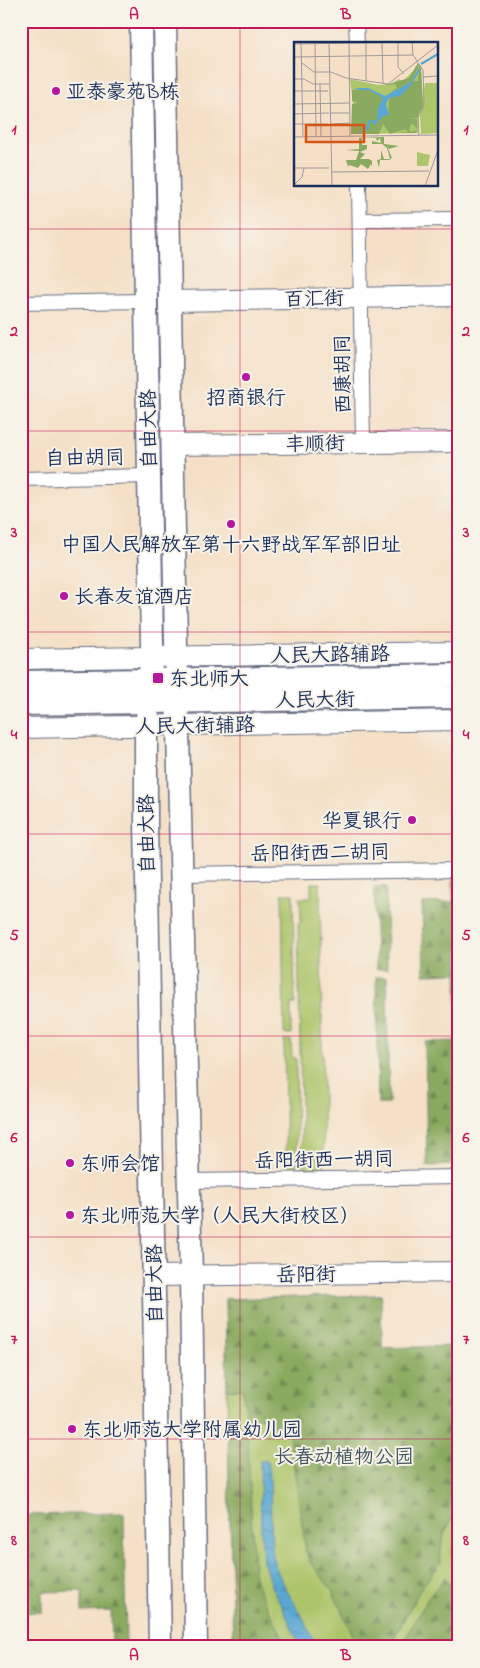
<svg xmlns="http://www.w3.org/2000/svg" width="480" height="1668" viewBox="0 0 480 1668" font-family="'Indie Flower','LXGW WenKai TC',sans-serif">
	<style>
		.green { fill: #adc56b; stroke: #647a64 }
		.forest { fill: url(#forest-firs); stroke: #526c5e }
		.water { fill: url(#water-ripples); stroke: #3a6b98 }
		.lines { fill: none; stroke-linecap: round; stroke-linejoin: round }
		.street-casing { stroke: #676d83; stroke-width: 16 }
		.secondary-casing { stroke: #676d83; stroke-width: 22 }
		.primary-casing { stroke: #676d83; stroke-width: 25 }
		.street { stroke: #fff; stroke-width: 14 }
		.secondary { stroke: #fff; stroke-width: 20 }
		.primary { stroke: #fff; stroke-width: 22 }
		.grid { fill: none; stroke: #c2185b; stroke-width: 1; stroke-opacity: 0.55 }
		.poi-dot { fill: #b5179e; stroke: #f7f3e8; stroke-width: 2 }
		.labels { text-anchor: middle; stroke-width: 4; stroke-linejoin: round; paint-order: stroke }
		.poi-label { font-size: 20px; fill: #1b2f5e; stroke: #f7f3e8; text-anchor: start }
		.street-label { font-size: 20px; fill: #1b2f5e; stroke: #f7f3e8 }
		.park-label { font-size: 20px; fill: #405461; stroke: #f7f3e8 }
		.inset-river { fill: none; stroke: #5aa7d3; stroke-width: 2.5 }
		.inset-road { fill: none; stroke: #9e999d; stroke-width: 1 }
		.view { fill: #d45514; fill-opacity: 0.15; stroke: #d45514; stroke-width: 2.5 }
		.inset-edge { fill: none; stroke: #1b2f5e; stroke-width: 2.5 }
		.neatline { fill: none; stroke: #c2185b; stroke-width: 2 }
		.grid-label { font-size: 16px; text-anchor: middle; font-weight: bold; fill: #c2185b }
	</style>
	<defs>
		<pattern id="forest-firs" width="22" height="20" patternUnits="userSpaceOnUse" patternTransform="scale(1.25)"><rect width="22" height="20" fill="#8aaa5f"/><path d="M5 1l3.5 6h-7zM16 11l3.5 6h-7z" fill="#708b52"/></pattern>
		<pattern id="water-ripples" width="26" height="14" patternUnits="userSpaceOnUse" patternTransform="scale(1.25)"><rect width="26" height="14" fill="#5aa7d3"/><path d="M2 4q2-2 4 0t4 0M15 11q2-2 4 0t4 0" fill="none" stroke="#4a88ae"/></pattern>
	</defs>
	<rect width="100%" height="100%" fill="#f7f3e8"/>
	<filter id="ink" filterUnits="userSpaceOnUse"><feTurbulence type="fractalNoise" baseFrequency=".02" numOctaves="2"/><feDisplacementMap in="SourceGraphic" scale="10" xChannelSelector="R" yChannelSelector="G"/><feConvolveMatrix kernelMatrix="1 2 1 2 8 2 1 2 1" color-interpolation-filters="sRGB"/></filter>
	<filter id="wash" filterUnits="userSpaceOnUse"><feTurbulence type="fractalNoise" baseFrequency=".0096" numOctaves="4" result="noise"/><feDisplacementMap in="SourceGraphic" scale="20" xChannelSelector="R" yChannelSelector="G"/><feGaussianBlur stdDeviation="1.12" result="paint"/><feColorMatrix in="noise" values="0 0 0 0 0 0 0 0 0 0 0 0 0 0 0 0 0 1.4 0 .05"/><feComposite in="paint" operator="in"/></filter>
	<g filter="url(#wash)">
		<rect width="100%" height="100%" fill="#f5e0c7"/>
		<path class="green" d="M311 883H320L324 1174 302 1175 298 923 301 922 300 898H311Z
			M282 894H293L295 1004H291V1034H284Z
			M284 1040H291L292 1058H296L297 1174H286Z
			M381 1295 382 1348 459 1346V1647H233L225 1299Z"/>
		<path class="forest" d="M453 880H459V1019H457V973L424 974 422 903 453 902Z
			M374 887H386L387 969H376Z
			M376 977H387L389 1104H378Z
			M457 1023H459V1165L427 1166 425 1042 457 1041Z
			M381 1295 382 1348 459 1346V1509C446 1526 439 1541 441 1563L421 1588 393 1640 384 1647H360L357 1644 332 1590 310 1562 306 1552 288 1426 271 1425 267 1417 246 1419 243 1390 227 1389 225 1299Z
			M228 1426H247L254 1573 259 1590 288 1647H233Z
			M124 1513 126 1647H112L111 1611 82 1612V1591L42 1592V1612L21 1613V1515Z
			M459 1534V1574C450 1555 450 1553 459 1534Z
			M445 1577 459 1604V1647H400L429 1597Z"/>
		<path class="water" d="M260 1461H267L270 1482 272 1556C279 1581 293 1600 305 1622 309 1630 312 1639 316 1647H301L280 1602 272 1588 263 1561 261 1530Z"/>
	</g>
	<g filter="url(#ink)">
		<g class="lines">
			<g class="street-casing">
				<path id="street" d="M356 21 357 44
					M359 185 363 443
					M360 220 459 219
					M21 303 146 301
					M21 479 149 476
					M181 874 459 870
					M189 1181 459 1177"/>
			</g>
			<g class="secondary-casing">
				<path id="secondary" d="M170 301 459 296
					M172 445 459 442
					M21 659 459 652
					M21 728 459 720
					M154 1276 459 1272"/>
			</g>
			<g class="primary-casing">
				<path id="primary" d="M141 21 152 645 146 737V822L160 1647
					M165 21 176 645 191 1276 196 1647
					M21 682 459 675
					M21 704 459 697"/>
			</g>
			<use href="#street" class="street"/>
			<use href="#secondary" class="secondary"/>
			<use href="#primary" class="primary"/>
		</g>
	</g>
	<path class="grid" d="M240 21V1647M21 229H459M21 431H459M21 632H459M21 834H459M21 1036H459M21 1237H459M21 1439H459"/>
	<g class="poi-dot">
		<circle cx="56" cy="91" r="5"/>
		<circle cx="246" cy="377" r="5"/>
		<circle cx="231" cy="524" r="5"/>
		<circle cx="64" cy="596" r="5"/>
		<rect x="152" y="672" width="12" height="12" rx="2.5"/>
		<circle cx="412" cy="820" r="5"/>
		<circle cx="70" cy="1163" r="5"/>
		<circle cx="70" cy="1215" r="5"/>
		<circle cx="72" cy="1429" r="5"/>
	</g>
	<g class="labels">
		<g class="poi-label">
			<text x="66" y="98">亚泰豪苑B栋</text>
			<text x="246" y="404" text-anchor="middle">招商银行</text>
			<text x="231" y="551" text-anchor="middle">中国人民解放军第十六野战军军部旧址</text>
			<text x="74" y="603">长春友谊酒店</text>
			<text x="169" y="685">东北师大</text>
			<text x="402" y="827" text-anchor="end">华夏银行</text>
			<text x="80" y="1170">东师会馆</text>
			<text x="80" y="1222">东北师范大学（人民大街校区）</text>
			<text x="82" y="1436">东北师范大学附属幼儿园</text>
		</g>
		<g class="street-label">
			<text transform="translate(314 298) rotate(-1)" y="7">百汇街</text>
			<text transform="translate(342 374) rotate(-91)" y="7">西康胡同</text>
			<text transform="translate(148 429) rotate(-91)" y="7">自由大路</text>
			<text transform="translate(315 443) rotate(-1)" y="7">丰顺街</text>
			<text transform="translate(85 457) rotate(-1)" y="7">自由胡同</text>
			<text transform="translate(330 654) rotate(-1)" y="7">人民大路辅路</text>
			<text transform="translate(315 699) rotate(-1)" y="7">人民大街</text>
			<text transform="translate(195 725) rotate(-1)" y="7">人民大街辅路</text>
			<text transform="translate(146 834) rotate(-91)" y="7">自由大路</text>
			<text transform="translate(320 852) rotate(-1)" y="7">岳阳街西二胡同</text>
			<text transform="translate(324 1159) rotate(-1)" y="7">岳阳街西一胡同</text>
			<text transform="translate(306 1274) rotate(-1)" y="7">岳阳街</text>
			<text transform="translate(154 1284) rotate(-91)" y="7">自由大路</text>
		</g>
		<g class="park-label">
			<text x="344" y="1463">长春动植物公园</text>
		</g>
	</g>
	<g transform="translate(294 42)">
		<rect width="144" height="144" fill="#f5e0c7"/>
		<path d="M120 24 127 26 129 64 125 71 124 91 57 92 59 62 56 37 84 43 97 42 105 37 108 40 122 26ZM131 41H144V91L127 92 126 75ZM123 110 136 113 134 124H123Z" fill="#adc56b"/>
		<path d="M124 21 127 26 129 64 123 76 117 77H123V87L118 81 115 87 117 90 123 88 122 91H103L114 90 111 87 96 92 89 82 85 92H57L58 62 64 61 58 59V48L74 47 89 55 84 72 94 73 95 56 106 50 104 54 120 39H124L125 24 117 40 95 52 103 46 101 42 94 43H91L115 36ZM90 95V102L105 104 95 107 93 104 98 116 95 118H86L85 126 83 118 87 117V108L90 117H96L93 106 88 102H78V99L87 101 86 96 83 99 82 96H68V103H73V107L66 110 71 112 66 117H75L78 119V125L77 122 74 127 67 122 64 126 55 123 54 125 52 118H62L65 109 51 108 65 107V96Z" fill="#8aaa5f"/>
		<path d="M126 24 125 30 117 43 106 54 95 56 92 62 95 73 89 74 81 83 76 79 75 87 66 91H63L71 88 75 78 83 79 84 66 89 56 75 48H69L62 47 61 46H74L91 54 117 40Z" fill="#5aa7d3"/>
		<path class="inset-river" d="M127 22 144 12"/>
		<path class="inset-road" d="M7 0 9 94M35 0 38 144M72 0V39M118 0 119 13 129 28 130 63 124 76 125 94M21 1 22 94M55 1 56 94M88 1 89 42M104 1V25L110 32M0 2 124 0M0 15 119 13M8 21 20 30H37L52 36 94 42 144 3M129 35 144 34M0 37H10L19 42H35M26 42 27 94M0 49H34M0 62 56 61M37 71H56M0 72 35 71M0 82H34M37 82 56 81M0 95 144 93M0 126H35M38 130 135 129M0 143 8 135 10 126M131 144 144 108"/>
		<path class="view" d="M12 83H70V100H12Z"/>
		<rect width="144" height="144" class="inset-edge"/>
	</g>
	<rect width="480" height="1668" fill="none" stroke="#f7f3e8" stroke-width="55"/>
	<rect x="28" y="28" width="424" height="1612" class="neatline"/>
	<g class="grid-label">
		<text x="134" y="19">A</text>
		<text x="346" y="19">B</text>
		<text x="14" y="134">1</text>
		<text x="466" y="134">1</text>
		<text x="14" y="336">2</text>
		<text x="466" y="336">2</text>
		<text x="14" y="537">3</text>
		<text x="466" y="537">3</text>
		<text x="14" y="739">4</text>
		<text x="466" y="739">4</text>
		<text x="14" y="940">5</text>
		<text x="466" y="940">5</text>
		<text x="14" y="1142">6</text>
		<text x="466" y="1142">6</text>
		<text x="14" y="1344">7</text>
		<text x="466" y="1344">7</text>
		<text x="14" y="1545">8</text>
		<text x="466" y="1545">8</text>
		<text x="134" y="1660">A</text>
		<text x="346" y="1660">B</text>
	</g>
</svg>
